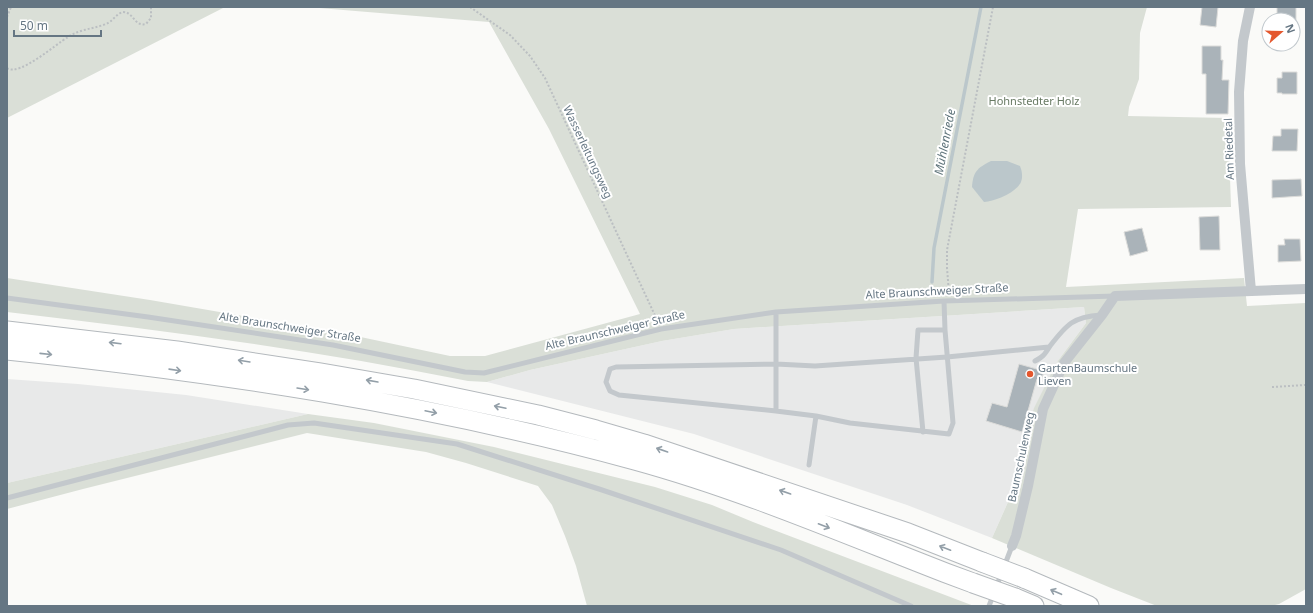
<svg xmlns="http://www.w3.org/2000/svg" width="1313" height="613" viewBox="0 0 1313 613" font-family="'Noto Sans',sans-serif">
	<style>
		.built { fill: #e8e9e9 }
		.green { fill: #dadfd7 }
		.water { fill: #bbc7cb }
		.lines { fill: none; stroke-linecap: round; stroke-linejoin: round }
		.stream { stroke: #bbc7cb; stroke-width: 3.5 }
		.building { fill: #aab3b9; stroke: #dcdcda }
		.motorway-casing { stroke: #b4b9bd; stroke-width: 21 }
		.path { stroke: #bbbfc2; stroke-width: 2; stroke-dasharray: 2 2; stroke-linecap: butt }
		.service { stroke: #c3c8cc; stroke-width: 5 }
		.minor { stroke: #c3c8cc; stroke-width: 10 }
		.motorway { stroke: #fff; stroke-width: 19 }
		.motorway-bridge-casing { stroke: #b4b9bd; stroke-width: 21; stroke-linecap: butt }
		.motorway-bridge { stroke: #fff; stroke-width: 19 }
		.oneway { stroke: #939fa8 }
		.poi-dot { fill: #e4572e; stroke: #fff; stroke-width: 1.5 }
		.labels { text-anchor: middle; stroke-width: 4; stroke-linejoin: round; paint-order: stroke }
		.park-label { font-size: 11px; fill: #687a64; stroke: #fff }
		.street-label { font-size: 11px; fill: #657683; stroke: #fff }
		.poi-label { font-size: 11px; fill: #657683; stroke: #fff; text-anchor: start }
		.water-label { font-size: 12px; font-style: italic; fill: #60757c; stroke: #fff }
	</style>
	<rect width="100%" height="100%" fill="#fafaf8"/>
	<path class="built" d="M1084 307 1086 323 1057 362 1025 442 1012 493 992 538 907 505 694 434 487 382 530 370 662 341 734 329Z
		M7 379 78 384 186 395 308 414 7 483Z"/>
	<path class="green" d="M7 7H225L7 118Z
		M307 7H1147L1140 33 1139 79 1129 107 1128 116 1228 118 1231 207 1078 209 1066 287 1244 278 1247 306 1306 303V589L1279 604 1271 606H1157L1111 588 992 538 1012 493 1034 408 1057 362 1086 323 1084 307 734 329 662 341 530 370 487 382 468 381C315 350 161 330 7 312V278L150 300 337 332 450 356H485L640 314 549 129 489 22Z
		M308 414 374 423 494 447 655 487 712 505 753 522 974 606H587L576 566 565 536 552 505 538 486 466 463 426 452 307 433 83 489 7 509V483Z"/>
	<path class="water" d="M991 161H1007L1020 166C1022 171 1023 177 1021 182 1016 193 995 201 984 202L972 187C973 172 977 168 991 161Z"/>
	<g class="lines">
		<path class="stream" d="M932 282 934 248 981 7"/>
	</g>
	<path class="building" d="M1202 7H1218L1216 27 1200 25Z
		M1277 7H1296V20H1277Z
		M1202 46H1221V60H1223L1222 80H1229L1228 114H1206V74H1202Z
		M1282 72H1297V94H1282V93H1277V78H1282Z
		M1281 129H1298L1297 151H1272L1273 136H1281Z
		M1301 179 1302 196 1272 198V180Z
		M1219 216 1220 250H1200L1199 217Z
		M1142 228 1148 251 1130 256 1124 232Z
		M1284 239H1300L1301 261 1278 262V245H1285Z
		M1019 364 1044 371 1041 381 1037 379 1022 432 986 421 992 403 1007 407Z"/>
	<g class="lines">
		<g class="motorway-casing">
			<path id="motorway" d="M7 331 177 351 320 373 414 389 538 415 596 430 644 444 908 533 982 562
				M7 350C218 372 430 404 635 460 741 489 843 533 946 573L973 583
				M1024 578 1089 606
				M1015 598 1034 606"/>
		</g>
		<path class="path" d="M470 7 510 35 530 56 545 78 658 322
			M7 17 11 7
			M7 68C19 77 56 44 68 37 80 29 93 29 106 24 112 22 117 13 123 12 134 12 134 27 146 24L151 18V7
			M949 293 947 268V250L993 7
			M1272 387 1306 385"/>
		<path class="service" d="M7 298 148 317 333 345 465 372 484 373 661 329 776 312 944 301 1115 296
			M945 330 953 423 949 434 850 423 816 416 776 411 619 395 610 391 606 382 610 369 616 367 776 364 815 366 947 357 1049 347
			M1035 361C1044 356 1044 355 1050 346 1067 324 1073 317 1101 315
			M776 411V312
			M923 432 916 358 918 330H945L944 301
			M809 465 816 416
			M7 498 288 425 314 423 457 444 599 489 781 550 911 606
			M989 606 1012 546"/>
		<path class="minor" d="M1250 7 1243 41 1239 92 1240 164 1251 291
			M1012 546 1016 536 1028 486 1043 409 1064 363 1102 315 1115 296 1306 289"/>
		<use href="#motorway" class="motorway"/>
		<g class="motorway-bridge-casing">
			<path id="motorway-bridge" d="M982 562 1024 578
				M973 583 1015 598"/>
		</g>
		<use href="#motorway-bridge" class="motorway-bridge"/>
	</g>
	<defs><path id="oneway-shaft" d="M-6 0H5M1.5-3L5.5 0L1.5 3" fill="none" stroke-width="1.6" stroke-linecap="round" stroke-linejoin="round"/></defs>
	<g class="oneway">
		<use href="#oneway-shaft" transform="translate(115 343) rotate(-173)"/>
		<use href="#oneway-shaft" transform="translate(46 354) rotate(6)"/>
		<use href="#oneway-shaft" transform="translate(244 361) rotate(-171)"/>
		<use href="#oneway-shaft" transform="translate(175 370) rotate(8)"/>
		<use href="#oneway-shaft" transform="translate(372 381) rotate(-170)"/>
		<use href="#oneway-shaft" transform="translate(303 389) rotate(9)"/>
		<use href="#oneway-shaft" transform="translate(500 407) rotate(-168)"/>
		<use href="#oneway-shaft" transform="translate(431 412) rotate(12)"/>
		<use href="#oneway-shaft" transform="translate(662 450) rotate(-161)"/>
		<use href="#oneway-shaft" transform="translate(785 492) rotate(-161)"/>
		<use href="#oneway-shaft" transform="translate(824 526) rotate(21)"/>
		<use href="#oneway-shaft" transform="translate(945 548) rotate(-159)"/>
		<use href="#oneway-shaft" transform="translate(1056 592) rotate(-157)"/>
	</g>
	<circle class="poi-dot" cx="1030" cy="374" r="4"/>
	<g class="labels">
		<g class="park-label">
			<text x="1034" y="105">Hohnstedter Holz</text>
		</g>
		<g class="street-label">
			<text transform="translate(1229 149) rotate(-92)" y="4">Am Riedetal</text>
			<text transform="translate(588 152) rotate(65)" y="4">Wasserleitungsweg</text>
			<text transform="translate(937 291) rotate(-3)" y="4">Alte Braunschweiger Straße</text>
			<text transform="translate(290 327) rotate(9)" y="4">Alte Braunschweiger Straße</text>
			<text transform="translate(615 330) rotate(-13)" y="4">Alte Braunschweiger Straße</text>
			<text transform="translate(1021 457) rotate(-78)" y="4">Baumschulenweg</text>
		</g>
		<g class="poi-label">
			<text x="1038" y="372">GartenBaumschule<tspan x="1038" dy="13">Lieven</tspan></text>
		</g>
		<g class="water-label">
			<text transform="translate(945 142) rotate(-79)" y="4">Mühlenriede</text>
		</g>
	</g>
	<rect width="1313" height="613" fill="none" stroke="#657683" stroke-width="16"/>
	<g transform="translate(1281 32) rotate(70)"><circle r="19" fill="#ffffff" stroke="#c1c8cd"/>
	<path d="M0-3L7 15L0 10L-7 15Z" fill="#e4572e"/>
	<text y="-6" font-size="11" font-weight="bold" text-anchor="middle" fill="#657683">N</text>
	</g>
	<path d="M14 30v6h87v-6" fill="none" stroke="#657683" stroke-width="2"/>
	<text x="20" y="30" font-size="12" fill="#657683" stroke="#ffffff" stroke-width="3" paint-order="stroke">50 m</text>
</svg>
